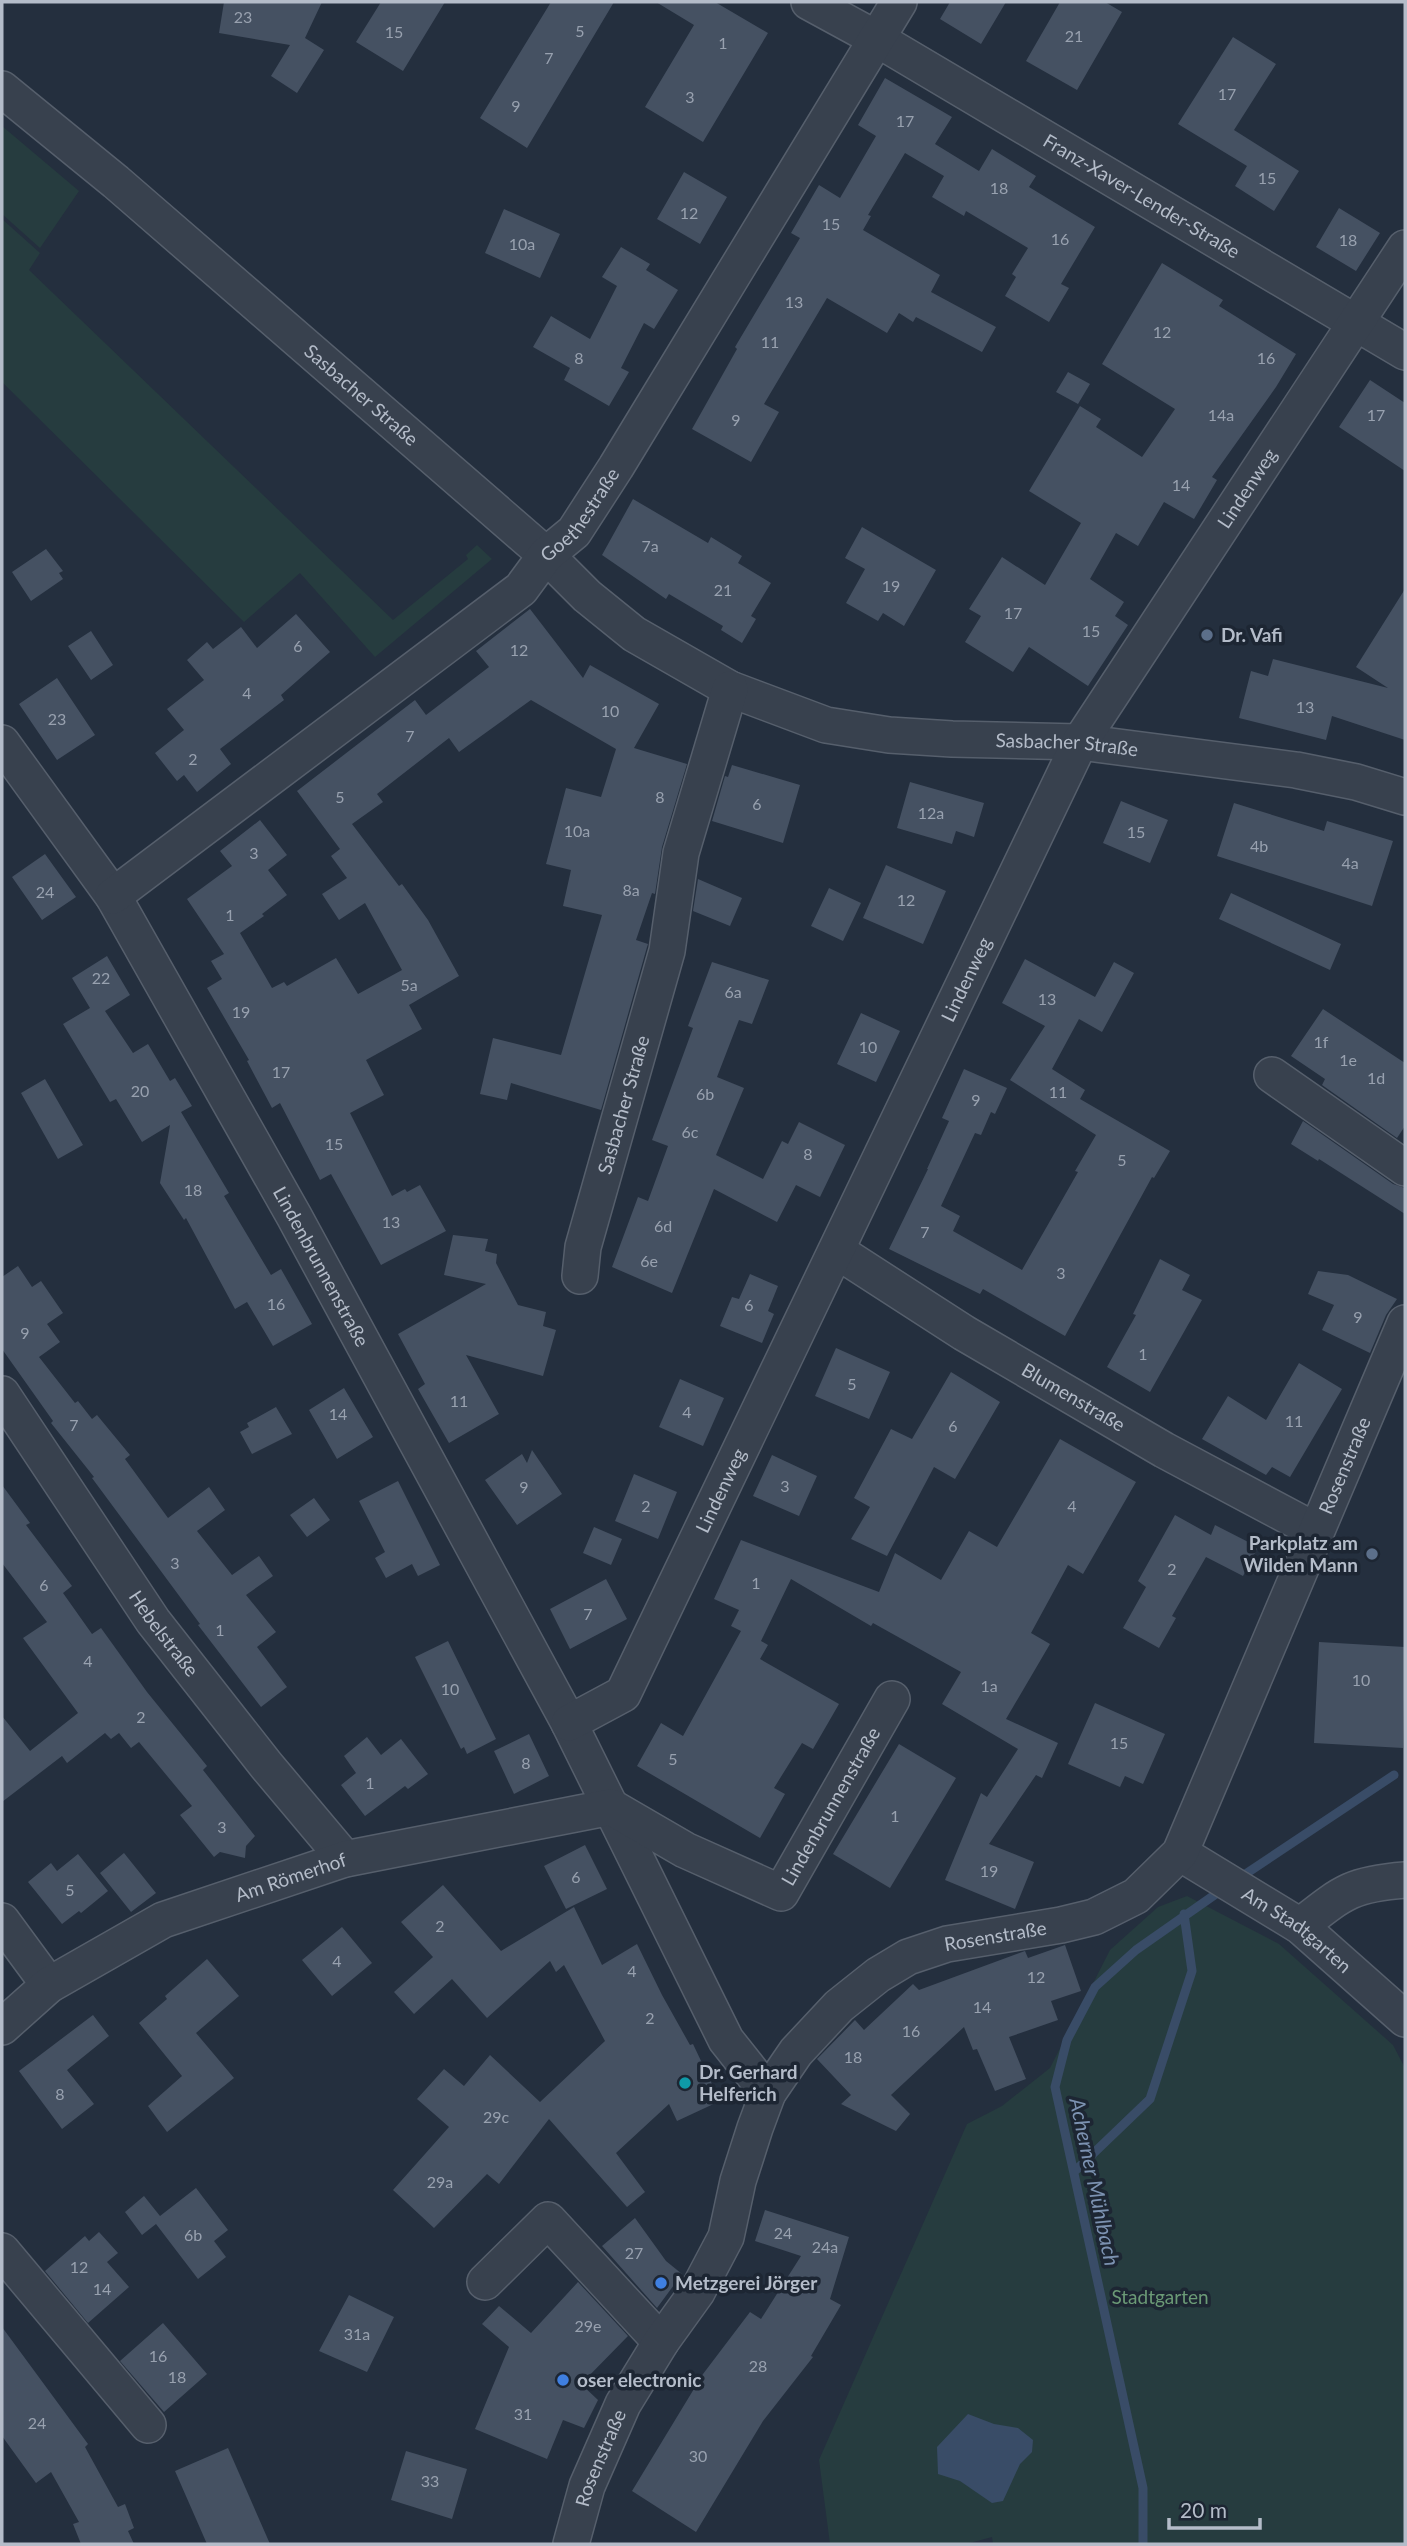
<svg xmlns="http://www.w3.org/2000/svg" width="1407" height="2546" viewBox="0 0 1407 2546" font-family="Lato,sans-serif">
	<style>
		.green { fill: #263c3f }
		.water { fill: #394c67 }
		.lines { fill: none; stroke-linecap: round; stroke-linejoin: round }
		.stream { stroke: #394c67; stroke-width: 9 }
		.building { fill: #455162 }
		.minor-casing { stroke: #565f6c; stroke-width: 38 }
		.minor { stroke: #38414e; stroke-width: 35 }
		.service-dot { fill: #5c6f8a; stroke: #1d2633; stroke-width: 2.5 }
		.culture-dot { fill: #0f9aa8; stroke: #1d2633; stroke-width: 2.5 }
		.shop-dot { fill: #3f7fe0; stroke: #1d2633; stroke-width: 2.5 }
		.labels { text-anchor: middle; stroke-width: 7; stroke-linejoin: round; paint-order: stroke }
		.number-label { font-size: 16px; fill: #98a1af }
		.street-label { font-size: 19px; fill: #b4bcc9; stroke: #1d2633 }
		.poi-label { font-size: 19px; font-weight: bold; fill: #b4bcc9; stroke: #1d2633; text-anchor: start }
		.park-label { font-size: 19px; fill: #6b9a76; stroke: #1d2633 }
		.water-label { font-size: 21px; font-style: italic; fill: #7c92b1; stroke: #1d2633 }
	</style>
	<rect width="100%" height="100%" fill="#242f3e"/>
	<path class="green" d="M2 126 79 191 40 248 2 214Z
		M2 219 40 253 29 270 393 620 468 559 466 555 477 545 492 559 375 657 300 573 244 622 2 382Z
		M1187 1896 1279 1944 1393 2045 1405 2068V2544H993L992 2537 966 2544H830L819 2460 967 2124 1002 2106 1050 2068 1110 1950 1158 1907Z"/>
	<path class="water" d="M968 2414 994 2424 1018 2428 1033 2440 1032 2452 1020 2464 1003 2501 992 2503 960 2481 938 2474 937 2447Z"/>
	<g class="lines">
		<path class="stream" d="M1238 1879 1394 1775
			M1075 2171 1150 2099 1192 1971 1184 1914
			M1143 2544V2488L1055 2087 1067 2040 1095 1987 1136 1950 1223 1889"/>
	</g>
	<path class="building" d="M224 2H322L305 38 324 50 297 93 271 76 290 45 219 33Z
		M381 2H445L403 71 356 42Z
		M551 2H614L527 148 480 118Z
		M656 2H715L768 33 703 142 645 107 694 25Z
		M950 2H1006L981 44 940 19Z
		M1060 2H1105L1122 12 1077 90 1026 61Z
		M1233 37 1276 64 1234 130 1299 171 1274 211 1235 186 1247 166 1178 124Z
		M885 78 952 117 935 144 979 171 992 149 1036 176 1029 187 1095 227 1061 284 1069 288 1049 322 1005 296 1016 277 1012 274 1028 248 966 211 964 216 932 197 944 176 905 153 868 215 871 216 863 230 940 275 931 292 996 327 982 352 916 317 913 322 899 313 887 333 827 298 764 404 779 412 751 462 692 429 737 349 735 347 800 238 791 233 819 185 840 198 876 136 858 125Z
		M684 172 727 197 700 244 657 219Z
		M1339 208 1380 233 1356 271 1316 247Z
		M504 209 560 234 540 278 485 253Z
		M621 247 650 264 646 270 678 290 654 329 644 323 621 368 629 372 609 406 564 380 570 368 533 347 551 316 590 339 617 286 602 277Z
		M1162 263 1223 300 1219 306 1296 354 1276 387 1212 477 1217 480 1194 519 1164 502 1138 546 1116 533 1090 579 1124 602 1115 616 1128 625 1088 686 1029 647 1013 672 965 642 981 616 969 609 1002 557 1045 585 1081 523 1029 491 1080 406 1101 419 1096 427 1142 457 1175 409 1102 364Z
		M1068 372 1090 384 1078 404 1056 392Z
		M1370 380 1405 403V471L1339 427Z
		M633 499 708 543 711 537 742 556 738 563 771 583 751 616 756 619 742 643 721 630 723 626 669 594 666 599 602 555Z
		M862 527 936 570 904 626 883 613 878 621 846 603 865 569 845 558Z
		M46 549 63 571 59 573 63 579 31 601 12 572Z
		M1405 589V740L1332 716 1326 740 1239 718 1251 671 1268 676 1273 659 1388 688 1356 667Z
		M530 609 583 678 590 665 659 704 634 748 687 764 662 847 655 894 652 893 636 940 648 944 647 947 601 1110 511 1083 507 1100 480 1094 493 1038 561 1055 602 915 563 906 571 870 546 864 566 788 601 797 616 749 531 700 459 752 449 738 377 794 383 802 352 824 399 886 402 884 428 920 459 976 409 1005 422 1029 366 1060 384 1095 350 1113 392 1196 405 1189 407 1192 420 1185 446 1231 381 1265 331 1174 320 1180 280 1103 272 1108 247 1061 249 1060 207 988 222 979 211 961 224 954 187 899 232 866 220 851 260 820 287 855 268 870 287 895 262 914 264 916 240 933 272 988 284 982 287 986 336 958 358 994 402 970 365 903 339 920 322 894 347 878 331 856 340 849 297 791 415 700 426 715 489 667 476 651Z
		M296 614 330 652 281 695 284 700 220 749 231 764 197 792 184 775 177 781 155 753 184 730 167 709 204 680 187 660 207 642 213 649 241 627 257 648Z
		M91 631 113 665 91 680 68 646Z
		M57 678 95 735 57 760 19 704Z
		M732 765 800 785 783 843 712 821 725 776 728 777Z
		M910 782 984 803 974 837 956 831 952 844 897 828Z
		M1121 801 1168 820 1150 863 1103 843Z
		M1234 803 1324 831 1327 821 1393 841 1372 906 1217 856Z
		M45 854 76 897 42 920 12 877Z
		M886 865 946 891 923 944 863 918Z
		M698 879 742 898 730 926 693 911Z
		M829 888 861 903 843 941 811 926Z
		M1231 893 1341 944 1330 970 1219 919Z
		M107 956 130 995 105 1011 133 1053 148 1044 170 1081 175 1078 192 1106 181 1112 229 1193 224 1196 271 1275 281 1269 312 1324 273 1346 247 1302 235 1309 186 1218 184 1220 160 1183 170 1125 142 1142 116 1099 110 1102 63 1024 90 1008 72 978Z
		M1025 959 1095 997 1114 962 1134 973 1102 1032 1079 1019 1052 1069 1085 1090 1080 1099 1170 1151 1154 1178 1152 1177 1065 1336 983 1289 980 1294 889 1249 928 1169H927L949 1121 942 1118 964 1069 1007 1088 995 1114 991 1112 981 1135 975 1133 941 1206 960 1216 953 1231 1022 1270 1078 1172 1075 1171 1096 1135 1010 1080 1045 1026 1002 1003Z
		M712 962 769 980 752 1024 739 1020 717 1077 744 1088 716 1155 763 1179 782 1141 788 1144 799 1122 845 1145 820 1197 796 1185 777 1222 714 1189 672 1293 612 1267 638 1197 648 1201 668 1146 652 1140 693 1028 688 1026Z
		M1323 1009 1405 1063V1126L1397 1138 1322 1085 1325 1079 1291 1056Z
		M861 1013 900 1031 876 1082 837 1064Z
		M45 1079 83 1145 58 1159 21 1093Z
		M1303 1121 1393 1184 1405 1188V1214L1319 1159 1318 1161 1291 1144Z
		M453 1235 488 1239 485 1251 497 1254 496 1263 518 1305 546 1312 543 1326 556 1330 543 1376 466 1355 499 1414 449 1443 418 1389 425 1384 398 1334 486 1284 444 1275Z
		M1160 1259 1190 1275 1182 1290 1202 1300 1150 1392 1107 1367 1136 1315 1133 1314Z
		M18 1266 32 1287 41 1281 63 1313 47 1324 60 1342 39 1357 75 1403 78 1401 92 1419 97 1415 130 1455 125 1459 168 1518 209 1487 225 1510 197 1531 232 1575 259 1556 273 1576 246 1595 276 1632 257 1647 287 1687 261 1707 198 1625 200 1624 92 1478 94 1477 51 1423 53 1421 2 1349V1277Z
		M1318 1271 1348 1275 1397 1299 1386 1315 1370 1353 1322 1330 1334 1305 1308 1294Z
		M750 1274 778 1286 768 1311 774 1314 762 1343 720 1326 732 1297 739 1299Z
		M836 1348 890 1372 869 1419 815 1396Z
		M1299 1363 1342 1389 1290 1477 1272 1467 1266 1475 1202 1439 1228 1396 1266 1420Z
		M951 1372 1000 1402 955 1479 934 1467 887 1556 851 1539 870 1507 854 1498 891 1429 912 1439Z
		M680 1379 724 1398 703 1446 659 1427Z
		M344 1388 373 1437 337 1459 309 1410Z
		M276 1407 292 1434 252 1454 240 1432 249 1427 247 1423Z
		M1060 1439 1136 1482 1083 1574 1068 1565 1031 1633 1050 1644 1006 1719 1058 1743 1042 1778 1036 1775 989 1844 1034 1862 1015 1909 945 1880 981 1793 987 1797 1018 1749 942 1704 961 1672 873 1623 871 1626 791 1579 761 1641 768 1645 760 1659 839 1704 813 1749 802 1743 774 1788 785 1794 760 1838 637 1766 661 1723 683 1736 741 1631 731 1626 739 1610 714 1599 741 1540 879 1592 895 1553 941 1580 969 1531 997 1547Z
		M532 1450 562 1494 517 1525 485 1480 522 1454 527 1463Z
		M772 1455 817 1476 799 1516 753 1496Z
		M634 1474 677 1492 658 1539 615 1521Z
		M398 1481 440 1565 418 1576 412 1564 386 1578 375 1558 385 1552 359 1501Z
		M2 1485 30 1523 26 1525 72 1586 63 1593 92 1634 101 1628 147 1692 207 1766 203 1770 255 1836 246 1846 245 1858 220 1852 214 1857 180 1815 192 1806 139 1742 131 1748 119 1733 111 1739 105 1733 67 1763 62 1756 2 1802V1716L30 1751 78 1713 23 1638 47 1622 2 1563Z
		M314 1498 330 1520 307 1537 290 1515Z
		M1175 1515 1211 1535 1215 1525 1258 1547 1243 1576 1206 1557 1172 1616 1176 1618 1159 1648 1123 1628 1146 1587 1138 1581Z
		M594 1527 622 1539 611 1565 583 1553Z
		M606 1579 627 1619 570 1649 550 1609Z
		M448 1641 496 1739 467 1754 464 1747 461 1749 415 1657Z
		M1319 1642 1405 1647 1403 1748 1314 1743Z
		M1095 1703 1165 1734 1143 1784 1125 1776 1120 1787 1068 1764Z
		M529 1734 549 1776 514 1794 494 1751Z
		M367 1737 381 1755 401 1739 428 1774 408 1789 405 1786 365 1816 341 1785 356 1773 344 1756Z
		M899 1744 956 1778 890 1888 833 1854Z
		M585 1845 607 1889 566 1909 544 1866Z
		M124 1853 156 1893 131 1912 100 1873Z
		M78 1854 108 1891 81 1913 79 1911 62 1924 28 1882 51 1863 57 1871Z
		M443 1885 501 1951 574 1907 602 1965 637 1944 662 1995 690 2045 693 2044 720 2101 677 2121 669 2104 616 2153 645 2192 627 2207 549 2119 499 2184 487 2174 434 2228 393 2190 449 2127 417 2099 444 2069 464 2086 490 2055 540 2102 605 2041 564 1965 556 1972 550 1961 487 2018 452 1979 414 2014 394 1992 433 1957 401 1922Z
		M342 1927 372 1963 332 1996 302 1960Z
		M1065 1945 1081 1991 1051 2001 1058 2020 1009 2037 1026 2079 995 2091 977 2049 973 2050 964 2027 891 2095 910 2114 896 2131 841 2104 851 2095 817 2059 855 2020 864 2030 913 1984 919 1990 1025 1951 1028 1958Z
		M207 1959 239 1996 196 2033 234 2078 167 2132 148 2106 182 2076 139 2023 167 1999 165 1996Z
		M93 2015 109 2036 67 2070 94 2104 62 2129 19 2071Z
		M196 2188 228 2230 214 2241 226 2257 198 2279 156 2224 142 2235 125 2212 144 2196 160 2216Z
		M765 2210 849 2237 830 2299 841 2305 811 2356 813 2357 763 2421 696 2532 632 2491 703 2374 750 2312 761 2319 801 2256 755 2241Z
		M635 2218 666 2261 682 2274 657 2308 602 2246Z
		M99 2232 118 2253 107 2262 129 2287 88 2323 45 2271 85 2236 89 2241Z
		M578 2282 628 2336 581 2384 598 2400 584 2428 563 2420 547 2459 475 2429 509 2347 482 2324 499 2306 531 2333Z
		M349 2295 394 2317 367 2372 319 2351Z
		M163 2323 207 2374 164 2412 120 2361Z
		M2 2327 88 2444 85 2447 118 2507 125 2504 134 2528 128 2531 134 2544H81L73 2524 79 2522 51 2472 36 2483 2 2436Z
		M228 2448 270 2544H207L175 2471Z
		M406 2451 467 2469 452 2519 391 2500Z"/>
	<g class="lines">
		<g class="minor-casing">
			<g id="minor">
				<path id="s1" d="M809 2 877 39 1405 352"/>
				<path id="s2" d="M2 89 116 182 546 555 587 596 634 634 730 689 826 725 889 735 952 739 1080 742 1296 770 1356 782 1405 797"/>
				<path id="s3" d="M2 743 113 896 294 1216 569 1723 726 2040 768 2093"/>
				<path id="s4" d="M113 896 521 589 546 555 574 532 616 467 899 2"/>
				<path d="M1272 1075 1405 1168"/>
				<path id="s5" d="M837 1251 964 1333 1164 1450 1316 1531"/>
				<path id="s6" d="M580 1276 583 1247 667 951 681 853 730 689"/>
				<path id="s7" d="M2 1394 153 1621 266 1765 345 1859"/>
				<path id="s8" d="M569 1723 623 1694 1080 742 1405 248"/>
				<path id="s9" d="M1180 1853 1300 1926 1405 2019"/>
				<path d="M2 1921 49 1985"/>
				<path d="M1300 1926C1342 1893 1351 1884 1405 1880"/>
				<path id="s10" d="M2 2027 49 1985 163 1920 345 1859 611 1807 685 1850 781 1893 892 1699"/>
				<path d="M2 2251 148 2425"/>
				<path d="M485 2282 548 2220 661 2342"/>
				<path id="s11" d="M571 2544 587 2486 623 2404 661 2342 697 2292 726 2237 738 2181 755 2128 768 2093 796 2052 839 2006 878 1975 908 1957 947 1944 1061 1925 1094 1917 1136 1896 1180 1853 1405 1323"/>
			</g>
		</g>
		<use href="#minor" class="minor"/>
	</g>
	<g class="service-dot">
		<circle cx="1207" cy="635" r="7"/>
		<circle cx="1372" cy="1554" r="7"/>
	</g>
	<circle class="culture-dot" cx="685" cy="2083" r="7"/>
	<g class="shop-dot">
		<circle cx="661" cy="2283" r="7"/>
		<circle cx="563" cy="2380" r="7"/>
	</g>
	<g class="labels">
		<g class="number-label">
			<text x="243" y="23">23</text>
			<text x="580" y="37">5</text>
			<text x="394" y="38">15</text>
			<text x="1074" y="42">21</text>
			<text x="723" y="49">1</text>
			<text x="549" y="64">7</text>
			<text x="1227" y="100">17</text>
			<text x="690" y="103">3</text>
			<text x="516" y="112">9</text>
			<text x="905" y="127">17</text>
			<text x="1267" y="184">15</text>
			<text x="999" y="194">18</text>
			<text x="689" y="219">12</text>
			<text x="831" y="230">15</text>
			<text x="1060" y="245">16</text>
			<text x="1348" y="246">18</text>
			<text x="522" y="250">10a</text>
			<text x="794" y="308">13</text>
			<text x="1162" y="338">12</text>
			<text x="770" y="348">11</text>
			<text x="579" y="364">8</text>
			<text x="1266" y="364">16</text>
			<text x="1221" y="421">14a</text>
			<text x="1376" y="421">17</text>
			<text x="736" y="426">9</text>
			<text x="1181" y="491">14</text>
			<text x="650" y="552">7a</text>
			<text x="891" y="592">19</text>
			<text x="723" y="596">21</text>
			<text x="1013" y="619">17</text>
			<text x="1091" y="637">15</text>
			<text x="298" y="652">6</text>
			<text x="519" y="656">12</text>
			<text x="247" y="699">4</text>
			<text x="1305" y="713">13</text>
			<text x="610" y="717">10</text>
			<text x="57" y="725">23</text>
			<text x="410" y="742">7</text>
			<text x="193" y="765">2</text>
			<text x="340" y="803">5</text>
			<text x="660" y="803">8</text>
			<text x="757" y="810">6</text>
			<text x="931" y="819">12a</text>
			<text x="577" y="837">10a</text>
			<text x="1136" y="838">15</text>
			<text x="1259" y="852">4b</text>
			<text x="254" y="859">3</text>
			<text x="1350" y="869">4a</text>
			<text x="631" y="896">8a</text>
			<text x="45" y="898">24</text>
			<text x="906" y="906">12</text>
			<text x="230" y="921">1</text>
			<text x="101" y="984">22</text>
			<text x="409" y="991">5a</text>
			<text x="733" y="998">6a</text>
			<text x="1047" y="1005">13</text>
			<text x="241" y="1018">19</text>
			<text x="1321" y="1048">1f</text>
			<text x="868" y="1053">10</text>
			<text x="1348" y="1066">1e</text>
			<text x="281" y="1078">17</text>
			<text x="1376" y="1084">1d</text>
			<text x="140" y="1097">20</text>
			<text x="1058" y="1098">11</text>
			<text x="705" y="1100">6b</text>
			<text x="976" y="1106">9</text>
			<text x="690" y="1138">6c</text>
			<text x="334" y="1150">15</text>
			<text x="808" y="1160">8</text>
			<text x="1122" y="1166">5</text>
			<text x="193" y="1196">18</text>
			<text x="391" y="1228">13</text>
			<text x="663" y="1232">6d</text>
			<text x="925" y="1238">7</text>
			<text x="649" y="1267">6e</text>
			<text x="1061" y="1279">3</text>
			<text x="276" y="1310">16</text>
			<text x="749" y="1311">6</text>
			<text x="1358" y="1323">9</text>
			<text x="25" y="1339">9</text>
			<text x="1143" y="1360">1</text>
			<text x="852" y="1390">5</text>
			<text x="459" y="1407">11</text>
			<text x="687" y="1418">4</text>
			<text x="338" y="1420">14</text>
			<text x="1294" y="1427">11</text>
			<text x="74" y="1431">7</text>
			<text x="953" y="1432">6</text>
			<text x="785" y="1492">3</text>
			<text x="524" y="1493">9</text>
			<text x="646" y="1512">2</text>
			<text x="1072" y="1512">4</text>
			<text x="175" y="1569">3</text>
			<text x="1172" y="1575">2</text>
			<text x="756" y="1589">1</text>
			<text x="44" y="1591">6</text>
			<text x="588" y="1620">7</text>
			<text x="220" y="1636">1</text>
			<text x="88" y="1667">4</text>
			<text x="1361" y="1686">10</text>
			<text x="989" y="1692">1a</text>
			<text x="450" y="1695">10</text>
			<text x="141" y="1723">2</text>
			<text x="1119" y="1749">15</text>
			<text x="673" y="1765">5</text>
			<text x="526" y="1769">8</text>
			<text x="370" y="1789">1</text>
			<text x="895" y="1822">1</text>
			<text x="222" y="1833">3</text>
			<text x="989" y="1877">19</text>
			<text x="576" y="1883">6</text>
			<text x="70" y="1896">5</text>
			<text x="440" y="1932">2</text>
			<text x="337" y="1967">4</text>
			<text x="632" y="1977">4</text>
			<text x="1036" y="1983">12</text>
			<text x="982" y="2013">14</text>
			<text x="650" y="2024">2</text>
			<text x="911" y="2037">16</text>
			<text x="853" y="2063">18</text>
			<text x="60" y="2100">8</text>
			<text x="496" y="2123">29c</text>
			<text x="440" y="2188">29a</text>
			<text x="783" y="2239">24</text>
			<text x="193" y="2241">6b</text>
			<text x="825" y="2253">24a</text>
			<text x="634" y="2259">27</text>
			<text x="79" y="2273">12</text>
			<text x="102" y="2295">14</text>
			<text x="588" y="2332">29e</text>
			<text x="357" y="2340">31a</text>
			<text x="158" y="2362">16</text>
			<text x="758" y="2372">28</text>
			<text x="177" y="2383">18</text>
			<text x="523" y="2420">31</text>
			<text x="37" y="2429">24</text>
			<text x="698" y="2462">30</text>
			<text x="430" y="2487">33</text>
		</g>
		<g class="street-label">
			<text dy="7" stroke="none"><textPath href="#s1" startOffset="385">Franz-Xaver-Lender-Straße</textPath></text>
			<text dy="7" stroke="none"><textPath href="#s2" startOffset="472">Sasbacher Straße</textPath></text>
			<text dy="7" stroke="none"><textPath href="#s8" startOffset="1421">Lindenweg</textPath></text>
			<text dy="7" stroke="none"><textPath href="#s4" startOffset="606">Goethestraße</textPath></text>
			<text dy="7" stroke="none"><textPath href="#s2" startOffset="1290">Sasbacher Straße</textPath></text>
			<text dy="7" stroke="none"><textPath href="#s8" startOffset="854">Lindenweg</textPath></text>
			<text dy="7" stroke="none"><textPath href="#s6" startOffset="177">Sasbacher Straße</textPath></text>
			<text dy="7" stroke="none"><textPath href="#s3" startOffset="614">Lindenbrunnenstraße</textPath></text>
			<text dy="7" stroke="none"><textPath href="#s5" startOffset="278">Blumenstraße</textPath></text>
			<text dy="7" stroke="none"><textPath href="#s11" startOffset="1414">Rosenstraße</textPath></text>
			<text dy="7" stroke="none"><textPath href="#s8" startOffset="287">Lindenweg</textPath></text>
			<text dy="7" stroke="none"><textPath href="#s7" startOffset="289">Hebelstraße</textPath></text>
			<text dy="7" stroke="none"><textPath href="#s10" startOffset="948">Lindenbrunnenstraße</textPath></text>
			<text dy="7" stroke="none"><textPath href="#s10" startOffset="329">Am Römerhof</textPath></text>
			<text dy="7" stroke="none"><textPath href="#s9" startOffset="140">Am Stadtgarten</textPath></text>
			<text dy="7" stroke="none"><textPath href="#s11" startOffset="784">Rosenstraße</textPath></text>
			<text dy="7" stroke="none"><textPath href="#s11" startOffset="91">Rosenstraße</textPath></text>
		</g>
		<g class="poi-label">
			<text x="1221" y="642">Dr. Vafi</text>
			<text x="1358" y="1550" text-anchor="end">Parkplatz am<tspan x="1358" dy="22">Wilden Mann</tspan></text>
			<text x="699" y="2079">Dr. Gerhard<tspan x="699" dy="22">Helferich</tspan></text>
			<text x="675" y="2290">Metzgerei Jörger</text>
			<text x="577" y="2387">oser electronic</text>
		</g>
		<g class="park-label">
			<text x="1160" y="2304">Stadtgarten</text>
		</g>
		<g class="water-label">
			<text transform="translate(1094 2182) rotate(78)" y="7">Acherner Mühlbach</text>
		</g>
	</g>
	<rect width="1407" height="2546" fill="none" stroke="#b4bcc9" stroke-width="7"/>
	<path d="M1169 2518v10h91v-10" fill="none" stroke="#b4bcc9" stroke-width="3.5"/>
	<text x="1180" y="2518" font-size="21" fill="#b4bcc9" stroke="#1d2633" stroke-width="5" paint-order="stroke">20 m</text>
</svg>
